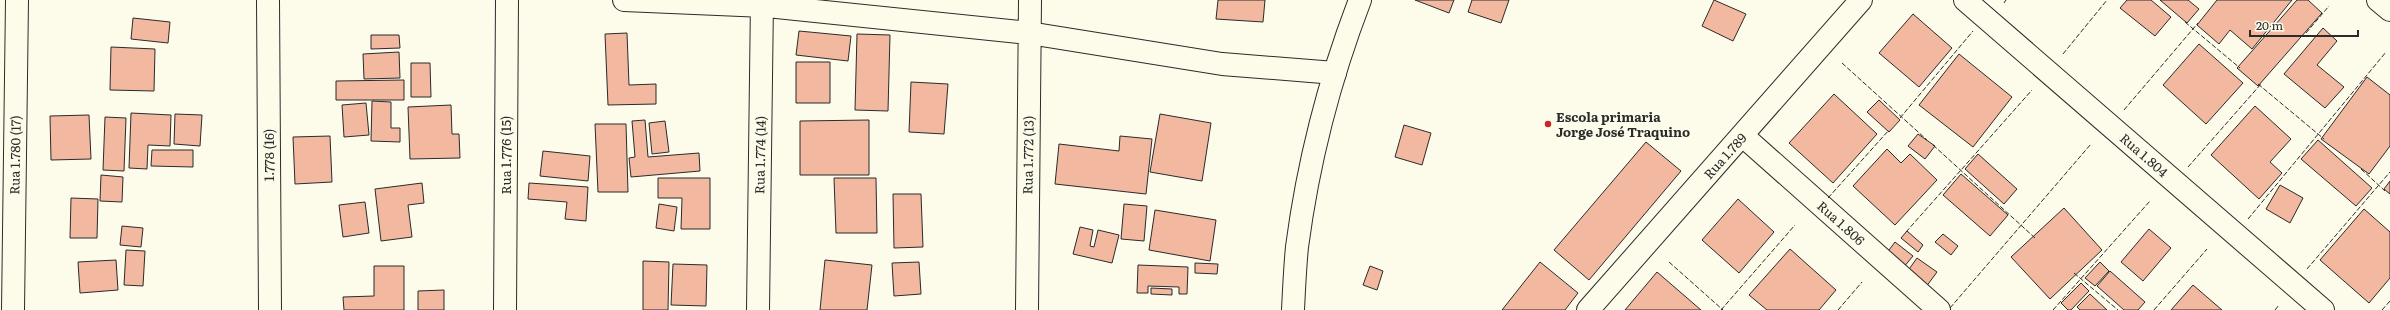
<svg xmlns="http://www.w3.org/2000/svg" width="2390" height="310" viewBox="0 0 2390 310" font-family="Literata,serif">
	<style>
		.building { fill: #f2b8a0; stroke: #2b2b2b }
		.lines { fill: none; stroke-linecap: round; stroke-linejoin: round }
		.minor-casing { stroke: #2b2b2b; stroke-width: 24 }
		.tertiary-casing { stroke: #2b2b2b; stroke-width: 24 }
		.minor { stroke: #fdfbea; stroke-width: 22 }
		.tertiary { stroke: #fdfbea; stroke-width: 22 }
		.fence { stroke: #2b2b2b; stroke-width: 1; stroke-dasharray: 5 2; stroke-linecap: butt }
		.poi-dot { fill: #c62828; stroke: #fdfbea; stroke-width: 1.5 }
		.labels { text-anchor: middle; stroke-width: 3; stroke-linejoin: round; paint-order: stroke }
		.poi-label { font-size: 13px; font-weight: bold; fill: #2b2b2b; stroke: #fdfbea; text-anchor: start }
		.street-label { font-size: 13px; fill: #2b2b2b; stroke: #fdfbea }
	</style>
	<rect width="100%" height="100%" fill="#fdfbea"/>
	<path class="building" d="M1218 0H1265L1263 22 1216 19Z
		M1415 0H1454L1449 13Z
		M1472 0H1509L1501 23 1468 12Z
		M1714 0 1746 14 1733 41 1702 26Z
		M2127 0H2151L2171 17 2155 36 2120 8Z
		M2160 0H2188L2199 9 2187 23Z
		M2217 0H2292L2252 49 2230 30 2219 44 2197 25Z
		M2297 0H2308L2322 13 2258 86 2237 68Z
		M1913 14 1952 48 1919 87 1879 53Z
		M133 18 170 22 168 43 131 39Z
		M2323 28 2337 41 2317 65 2344 87 2325 108 2284 74Z
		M799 31 851 36 848 61 796 55Z
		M627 33 629 85 656 84V104L608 105 605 34Z
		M857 34 890 35 888 111 855 110Z
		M371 35H399L400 48 371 49Z
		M2199 44 2243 83 2206 124 2163 85Z
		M111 47 155 49 154 91 110 90Z
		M399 52 400 78 364 79 363 54Z
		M1959 54 2012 97 1973 147 1919 105Z
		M796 62H830V103H796Z
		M411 63H430L431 97H411Z
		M2367 77 2390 95V146L2369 174 2321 139Z
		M404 80V100H336V81Z
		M911 82 948 84 944 134 909 132Z
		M1834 94 1877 134 1833 183 1789 143Z
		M1879 100 1900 120 1889 132 1867 112Z
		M372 101 391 102V128H400V142L371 141Z
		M366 103 369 135 344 137 342 105Z
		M451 105 452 134H459L460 158 410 159 408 107Z
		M2255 106 2291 139 2270 162 2282 173 2259 199 2211 155Z
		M131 113 171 115 170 146 148 145 147 169 129 168Z
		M175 114 202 115 200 146 174 144Z
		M1160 114 1211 123 1202 181 1150 172Z
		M89 115 91 159 51 160 50 116Z
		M105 117 126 118 124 171 103 170Z
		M645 120 648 157 699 153 700 171 631 177 629 158 635 157 632 121Z
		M869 120V175H800V121Z
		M665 121 669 152 652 154 649 123Z
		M595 124H626L628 192H598Z
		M1404 125 1431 133 1422 165 1395 157Z
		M1918 134 1935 146 1925 159 1908 146Z
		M330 136 332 182 295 184 293 137Z
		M1120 136 1152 139 1146 194 1055 184 1059 144 1119 151Z
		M2318 140 2372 188 2356 206 2301 159Z
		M1646 142 1681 171 1589 280 1554 250Z
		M1887 149 1901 163 1910 154 1937 180 1895 225 1853 186Z
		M152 150H193V167L151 166Z
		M543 151 590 156 588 181 540 176Z
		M1978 154 2017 189 2004 204 1965 169Z
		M1961 174 2008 215 1990 236 1943 195Z
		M101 175 123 177 122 202 100 201Z
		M658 178H710V229H681L682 198H658Z
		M834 178H876L877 233H836Z
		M2390 181V194L2384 189Z
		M422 183 424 203 408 205 412 237 381 241 375 189Z
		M529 183 588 187 586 221 565 219 567 202 528 199Z
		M2280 185 2303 198 2290 223 2266 209Z
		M893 194H921L923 247 894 248Z
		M71 198 98 199 97 238H70Z
		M1738 199 1774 232 1739 273 1702 240Z
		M365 202 369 233 343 237 339 205Z
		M659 204 677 207 674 231 656 228Z
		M1124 204 1147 206 1144 241 1121 239Z
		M2064 208 2102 250 2050 299 2011 257Z
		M2364 209 2390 232V278L2369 303 2320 260Z
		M1155 210 1216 220 1210 261 1149 250Z
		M122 226 143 228 141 247 120 245Z
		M1080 227 1093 230 1090 246 1094 247 1098 230 1119 235 1112 263 1073 254Z
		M2149 229 2171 248 2143 281 2121 262Z
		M1907 231 1923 245 1918 252 1901 238Z
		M1943 234 1958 246 1951 255 1935 242Z
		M1895 242 1913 256 1903 268 1886 254Z
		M1790 249 1836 290 1819 310H1767L1749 295Z
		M126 250 145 251 143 286 124 285Z
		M1917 258 1937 272 1926 287 1907 272Z
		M116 260 118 290 80 293 78 262Z
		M825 260 872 265 867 310H820Z
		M643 261 669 262 668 310H643Z
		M919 262 921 294 894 296 892 263Z
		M1540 262 1578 293 1565 310H1502Z
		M2100 262 2109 271 2095 286 2085 278Z
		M1195 263 1218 264 1217 274 1195 273Z
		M673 264 707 265 706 306 671 305Z
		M1138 265 1188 267 1187 294H1179V287L1148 286V293H1137Z
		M374 266H404V310H344L343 297 374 296Z
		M1370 266 1383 271 1377 290 1363 285Z
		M2110 271 2145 302 2138 310H2124L2097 286Z
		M1657 272 1701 310H1625Z
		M2081 283 2089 291 2071 310H2068L2061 303Z
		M2193 285 2222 310H2171Z
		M1151 288 1172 289V295L1151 294Z
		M444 290V310H418V291Z
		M2090 294 2107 310H2080L2077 307Z"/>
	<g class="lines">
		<g class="minor-casing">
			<path id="minor" d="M268 0 270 310
				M624 0 767 6 1029 33 1222 64 1335 73
				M1965 0 2323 310
				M2378 0 2390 10
				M1743 136 1939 310
				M13 310 17 0
				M505 310 507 0
				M758 310 762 0
				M1027 310 1030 0
				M1588 310 1861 0"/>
		</g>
		<g class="tertiary-casing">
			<path id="tertiary" d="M1293 310C1294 289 1295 267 1297 247 1308 163 1330 78 1360 0"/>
		</g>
		<use href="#minor" class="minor"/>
		<use href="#tertiary" class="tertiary"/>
		<path class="fence" d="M2004 3 2006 0
			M2185 22 2240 68
			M2306 33 2329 6
			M2063 54 2107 0
			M1842 63 1927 140
			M2258 84 2324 139
			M2124 110 2198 23
			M1900 118 1973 31
			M1933 145 2035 238
			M2188 167 2261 84
			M2361 169 2385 191
			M1828 198 1889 130
			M2248 219 2386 52
			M1906 232 2032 90
			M1669 262 1723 310
			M2307 269 2390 172
			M2074 273 2118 310
			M1950 308 2091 144
			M1721 310 1795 225
			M1838 310 1862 282
			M2053 310 2150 201
			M2154 310 2207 249
			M2275 310 2279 305
			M2382 310 2390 301"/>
	</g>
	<circle class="poi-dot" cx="1548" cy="124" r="4"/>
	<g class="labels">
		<g class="poi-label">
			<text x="1556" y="122">Escola primaria<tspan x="1556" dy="15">Jorge José Traquino</tspan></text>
		</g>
		<g class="street-label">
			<text transform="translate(15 155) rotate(-89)" y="5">Rua 1.780 (17)</text>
			<text transform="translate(269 155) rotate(-90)" y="5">1.778 (16)</text>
			<text transform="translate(506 155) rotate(-90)" y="5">Rua 1.776 (15)</text>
			<text transform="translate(760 155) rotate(-89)" y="5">Rua 1.774 (14)</text>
			<text transform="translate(1028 155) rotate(-89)" y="5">Rua 1.772 (13)</text>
			<text transform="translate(2144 155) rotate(41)" y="5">Rua 1.804</text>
			<text transform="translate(1725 156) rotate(-48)" y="5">Rua 1.789</text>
			<text transform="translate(1841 223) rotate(42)" y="5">Rua 1.806</text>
		</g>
	</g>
	<path d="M2250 30v6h108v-6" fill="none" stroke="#2b2b2b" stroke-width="2"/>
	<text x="2256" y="30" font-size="12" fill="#2b2b2b" stroke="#fdfbea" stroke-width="3" paint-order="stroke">20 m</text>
</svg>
